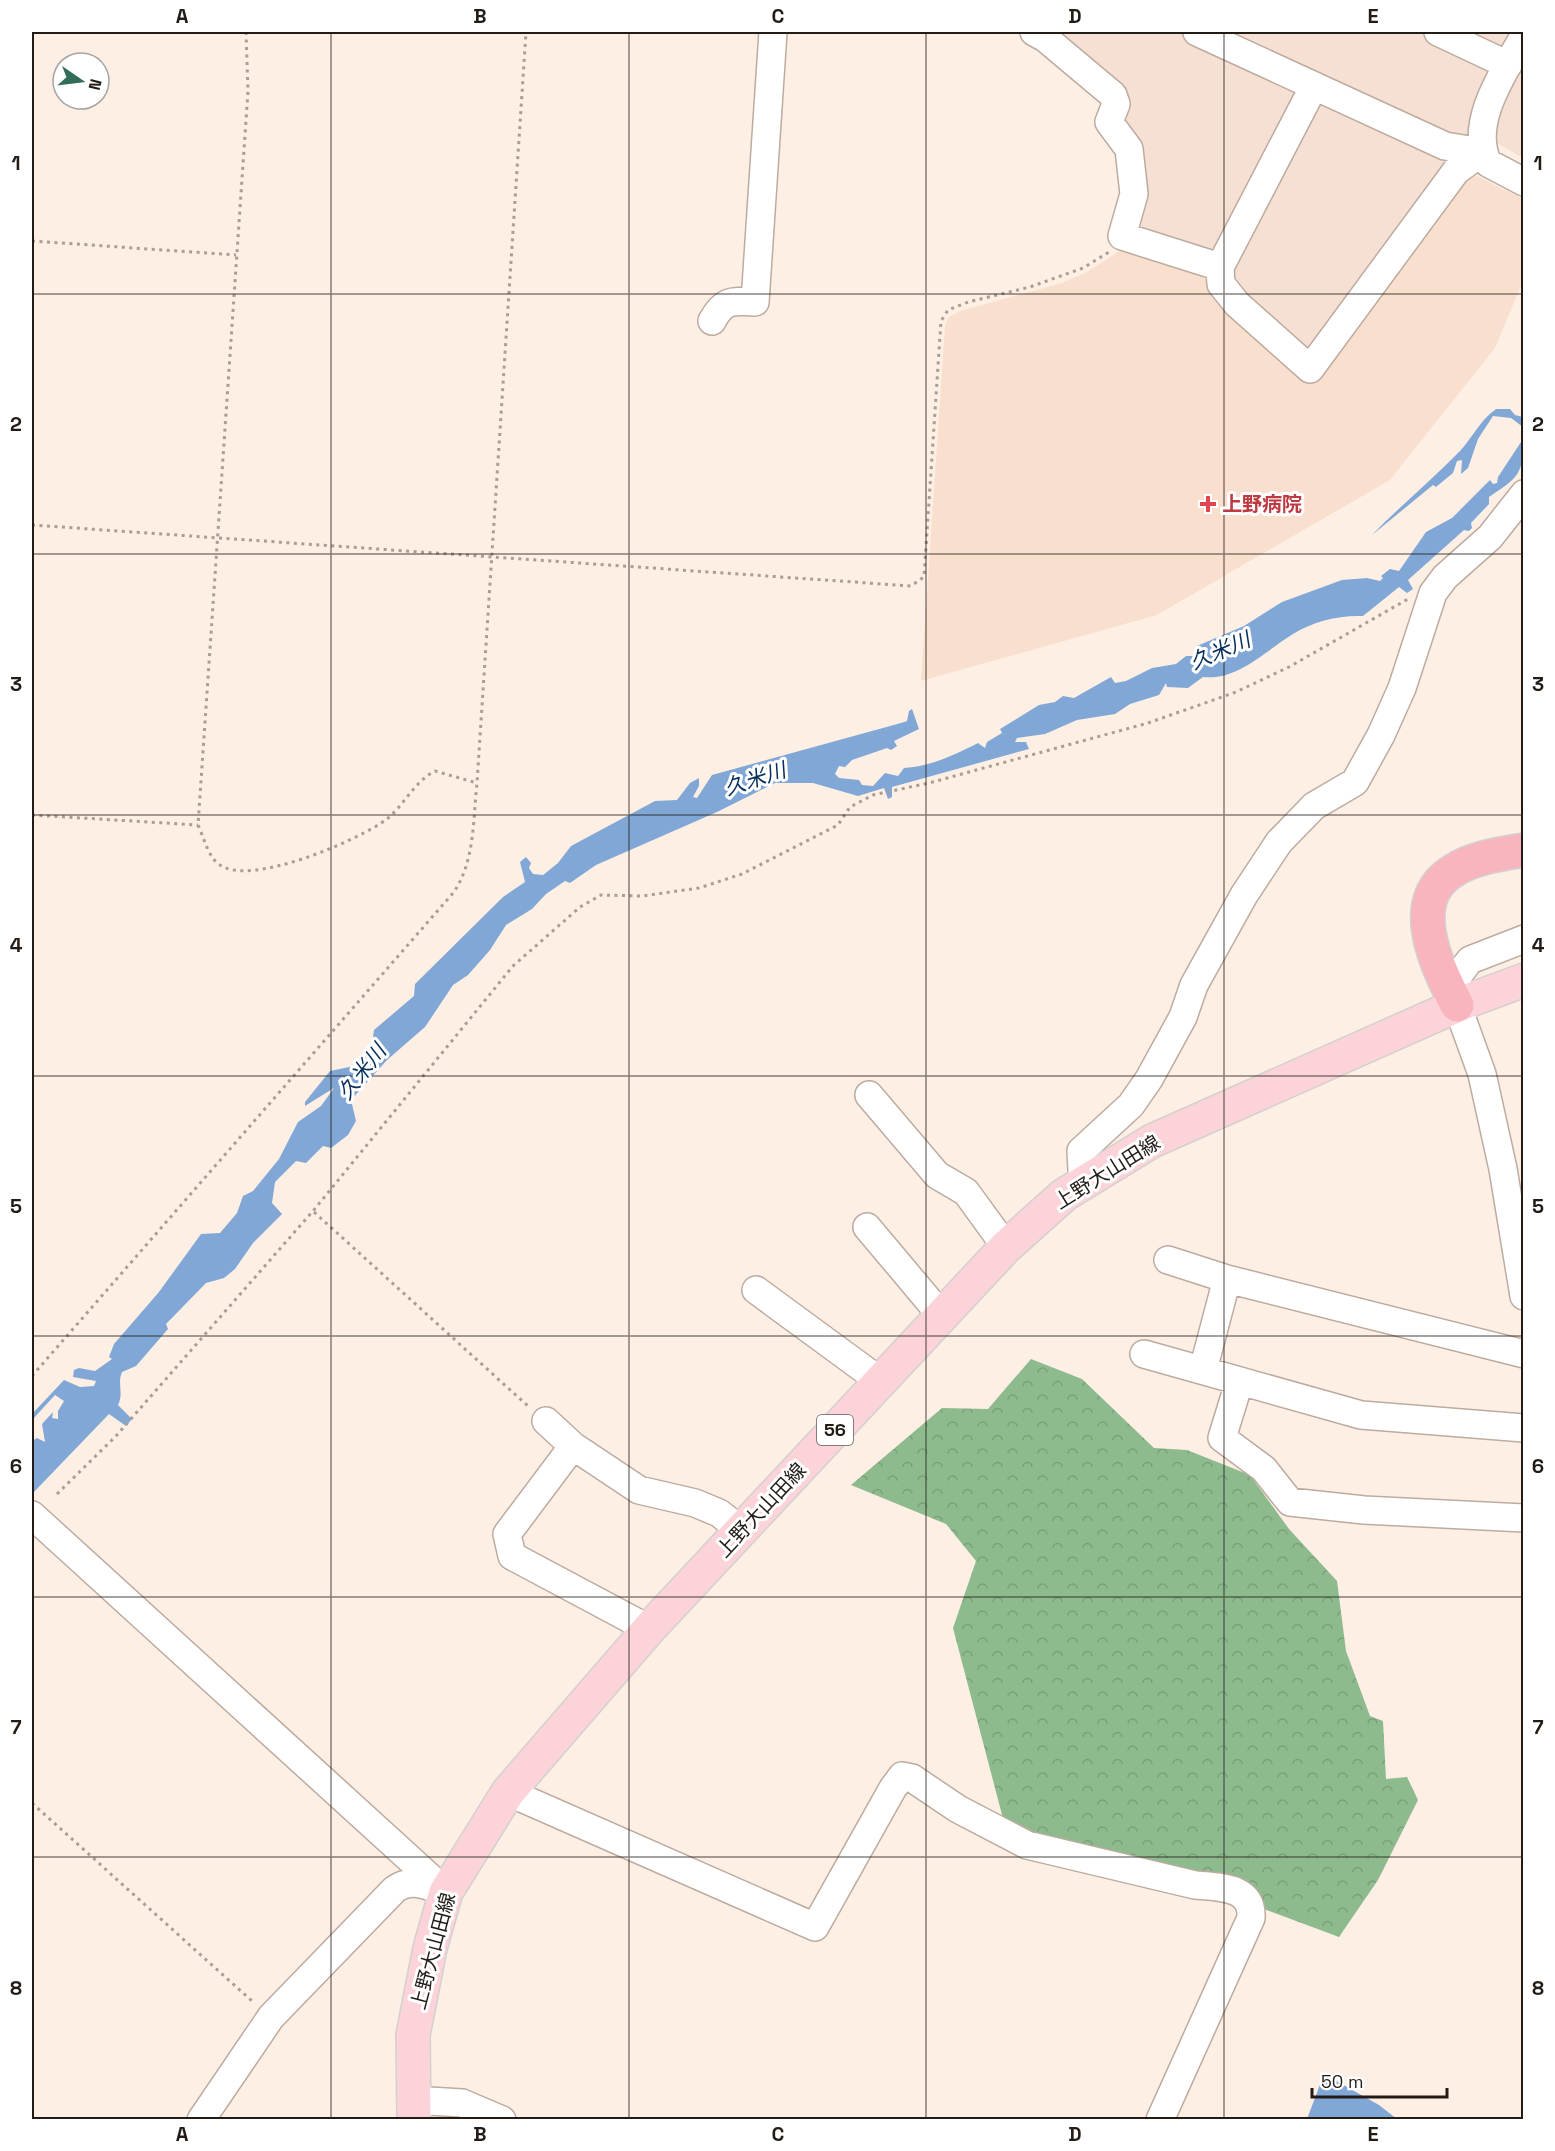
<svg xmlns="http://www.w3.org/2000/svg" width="1555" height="2151" viewBox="0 0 1555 2151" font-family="'Space Grotesk','Noto Sans JP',sans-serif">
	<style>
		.commercial { fill: #f6dfd3 }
		.built { fill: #f9e0ce }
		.forest { fill: url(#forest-crowns) }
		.water { fill: #80a7d6 }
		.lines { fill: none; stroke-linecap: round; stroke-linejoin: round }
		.minor-casing { stroke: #bdab9f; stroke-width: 30 }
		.major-casing { stroke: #d3d1d0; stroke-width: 36 }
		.highway-casing { stroke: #d3d1d0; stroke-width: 36 }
		.path { stroke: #a99d95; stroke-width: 3; stroke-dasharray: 3 4.5; stroke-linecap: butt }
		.minor { stroke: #fff; stroke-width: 27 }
		.major { stroke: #fbd3d8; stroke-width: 33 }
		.highway { stroke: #f8b5be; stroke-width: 33 }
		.grid { fill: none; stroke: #221b16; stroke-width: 1.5; stroke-opacity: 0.55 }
		.health-dot { fill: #e0444e; stroke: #fff; stroke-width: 2 }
		.labels { text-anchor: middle; stroke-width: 6; stroke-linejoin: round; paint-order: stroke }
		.shield { fill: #fff; stroke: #645f5c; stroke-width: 1.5 }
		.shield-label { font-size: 18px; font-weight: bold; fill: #221b16 }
		.health-label { font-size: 20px; font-weight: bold; fill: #be3a42; stroke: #fff; text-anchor: start }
		.street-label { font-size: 20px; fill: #221b16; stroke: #fff }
		.water-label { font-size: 21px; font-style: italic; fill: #052f5a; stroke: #fff }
		.neatline { fill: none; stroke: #221b16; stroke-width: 2 }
		.grid-label { font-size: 20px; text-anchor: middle; font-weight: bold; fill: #221b16 }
	</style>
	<defs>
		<pattern id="forest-crowns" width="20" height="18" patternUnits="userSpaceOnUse" patternTransform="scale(1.5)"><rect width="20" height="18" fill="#8dbb8d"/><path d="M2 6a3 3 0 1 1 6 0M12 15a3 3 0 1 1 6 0" fill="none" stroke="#79a079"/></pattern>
	</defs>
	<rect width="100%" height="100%" fill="#feefe5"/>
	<path class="commercial" d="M1044 32H1523V158L1492 140 1435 176 1308 357 1131 229 1115 122 1120 99Z"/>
	<path class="built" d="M1465 170 1523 199V281L1495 348 1390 480 1157 615 921 681 945 326 949 317 960 311 1062 283 1087 272 1127 246 1216 275 1258 331 1312 382 1453 177Z"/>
	<path class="forest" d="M1031 1359 1082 1379 1154 1448 1187 1450 1250 1475 1289 1529 1337 1581 1346 1651 1370 1716 1383 1721 1386 1779 1407 1777 1418 1800 1378 1880 1339 1937 1256 1906 1006 1830 953 1628 976 1561 946 1524 851 1485 942 1408 988 1409Z"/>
	<path class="water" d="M1496 409H1510L1515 415 1523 417V427L1511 418 1493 416 1478 439 1468 468 1461 474 1462 460 1457 461 1453 473 1436 487 1433 485 1372 535C1400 506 1432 480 1460 451 1473 437 1480 420 1496 409Z
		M1523 439C1524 474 1518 478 1489 497V504L1471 523 1472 528 1469 531 1464 530 1408 580 1413 589 1407 593 1399 587 1363 616C1339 615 1314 621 1293 634 1265 651 1237 681 1203 677L1188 688 1167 687 1166 683 1159 695 1130 704 1115 714 1077 720 1045 734 1017 738 1015 742H1026L1029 749 892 787V797L888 799 884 788 858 796 813 783H775L717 812 596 865 570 883 565 881 546 894 532 909 506 925 490 950 468 975 453 985 425 1027 387 1060 351 1100 356 1121 348 1135 331 1148 323 1146 306 1163 296 1161 275 1182 272 1203 282 1214 253 1243 235 1269 224 1278 206 1283 166 1324 168 1329 136 1366 122 1372C117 1383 124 1394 118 1405L132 1419 126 1426 109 1414 32 1494V1441L37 1438 45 1442 42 1424 53 1412 52 1418 58 1419V1411L64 1401 55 1395 32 1420V1414L64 1380 80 1387 94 1386 96 1381 73 1377 74 1370 79 1368 95 1371 112 1359 109 1357 114 1344 159 1292 201 1234 220 1233 237 1213 243 1196 253 1191 279 1159 298 1122 321 1106 334 1088 305 1106V1102L330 1071 354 1066 372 1044 374 1030 414 996 415 984 503 897 525 882 520 862 526 857 531 863 529 868 533 874 543 875 558 863 571 846 655 801 677 800 690 783 699 778V786L693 797 697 798 712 775 901 723 907 721 909 711 912 709 919 729 894 741 897 746 891 750 887 748 852 760 845 767 839 766 835 774 839 778 859 780 862 785 873 786 885 773 898 776 904 768C930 767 956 754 978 743L985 748 987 742 1002 733 1000 729 1039 705 1055 702 1063 696 1074 698 1111 677 1115 683 1126 681 1152 668 1176 664 1186 656H1195L1197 646 1244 626 1282 602 1342 580 1367 578 1380 581 1383 578 1381 576 1390 569 1399 571 1426 532 1452 518 1490 480 1493 484 1497 483 1498 477Z
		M1324 2074 1379 2105 1397 2119H1307Z"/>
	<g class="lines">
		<g class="minor-casing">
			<path id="minor" d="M1034 32 1045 38 1113 95 1116 104 1109 122 1129 149 1134 194 1122 236 1220 267
				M1197 32 1445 146 1482 152
				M1438 32 1508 65
				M1524 36C1504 72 1468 123 1488 163L1524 182
				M1314 86 1220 267 1221 284 1237 304 1310 369 1456 171 1482 152
				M712 321C724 299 732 301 755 302L773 32
				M1457 977 1470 960 1524 939
				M1457 1005 1482 1074 1503 1169 1524 1296
				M869 1095 937 1175 966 1192 1006 1247
				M1089 1180 1082 1170 1081 1151 1131 1105 1149 1079 1183 1017 1194 985 1244 895 1279 842 1314 806 1355 782 1381 735 1402 688 1433 593 1445 577 1490 537 1524 494
				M867 1227 941 1315
				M1168 1260 1227 1279 1524 1354
				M756 1290 880 1381
				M1144 1354 1361 1415 1524 1428
				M1203 1370 1227 1279
				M1239 1383 1222 1438 1264 1469 1290 1502 1364 1510 1524 1518
				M546 1421 573 1446 639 1490 695 1503 719 1513 742 1531
				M573 1446 507 1534 512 1556 649 1629
				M32 1515 446 1892
				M508 1792 815 1927 893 1788 902 1776 912 1778 958 1809 1027 1845 1195 1885C1219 1887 1253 1886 1251 1918L1160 2120
				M413 2100 462 2103 502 2120
				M201 2120 271 2017 395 1889C411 1878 424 1885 442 1890"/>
		</g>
		<g class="major-casing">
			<path id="major" d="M414 2120 413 2035 430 1948 446 1892 508 1792 649 1629 1006 1247 1064 1195 1152 1141 1465 1002 1524 980"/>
		</g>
		<g class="highway-casing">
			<path id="highway" d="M1457 1005C1438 968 1404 901 1453 871 1472 858 1501 854 1524 850"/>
		</g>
		<path class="path" d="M246 32 248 91 198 825C204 837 208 858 220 865 251 887 359 840 387 819 404 805 415 781 435 771L477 783
			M32 241 236 255
			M32 525 911 586 924 577 941 321 948 310 968 302 1030 287 1083 268 1109 252
			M32 815 198 825
			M314 1212 529 1407
			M32 1376 454 892C475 860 473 820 477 783L526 32
			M57 1494 116 1436 313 1211 513 966 580 907 601 895 642 896 699 888 742 874 838 825 850 807 873 795 929 783 1148 723 1236 692 1289 667 1408 599
			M32 1803 253 2002"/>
		<use href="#minor" class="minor"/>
		<use href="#major" class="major"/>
		<use href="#highway" class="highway"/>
	</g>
	<path class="grid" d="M331 32V2120M629 32V2120M926 32V2120M1224 32V2120M32 294H1524M32 554H1524M32 815H1524M32 1076H1524M32 1336H1524M32 1597H1524M32 1857H1524"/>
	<path class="health-dot" d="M1205 495h6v6h6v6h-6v6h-6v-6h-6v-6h6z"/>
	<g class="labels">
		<rect class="shield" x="817" y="1415" width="36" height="30" rx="4.5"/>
		<g class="shield-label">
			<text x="835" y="1436">56</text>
		</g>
		<g class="health-label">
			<text x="1222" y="511">上野病院</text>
		</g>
		<g class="street-label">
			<text transform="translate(1107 1172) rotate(-32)" y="7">上野大山田線</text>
			<text transform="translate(761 1510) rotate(-47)" y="7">上野大山田線</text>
			<text transform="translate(433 1951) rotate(-75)" y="7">上野大山田線</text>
		</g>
		<g class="water-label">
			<text transform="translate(1220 651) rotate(-23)" y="7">久米川</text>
			<text transform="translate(755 779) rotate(-18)" y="7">久米川</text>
			<text transform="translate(362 1072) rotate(-52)" y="7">久米川</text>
		</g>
	</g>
	<rect width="1555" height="2151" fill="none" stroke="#ffffff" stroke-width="66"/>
	<g transform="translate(81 81) rotate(104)"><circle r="28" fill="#ffffff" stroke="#a7a4a2" stroke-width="1.5"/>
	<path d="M0-4.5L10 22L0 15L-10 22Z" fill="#316d58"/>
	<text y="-9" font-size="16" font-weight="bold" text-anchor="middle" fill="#221b16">N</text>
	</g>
	<path d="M1312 2088v9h135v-9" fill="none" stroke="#221b16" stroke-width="3"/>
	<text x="1321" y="2088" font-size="18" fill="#221b16" stroke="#ffffff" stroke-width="4.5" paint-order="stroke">50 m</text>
	<rect x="33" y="33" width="1489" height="2085" class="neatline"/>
	<g class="grid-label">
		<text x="182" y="23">A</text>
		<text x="480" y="23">B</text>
		<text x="778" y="23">C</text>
		<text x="1075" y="23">D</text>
		<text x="1373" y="23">E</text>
		<text x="16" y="170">1</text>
		<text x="1538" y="170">1</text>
		<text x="16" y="431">2</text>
		<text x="1538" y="431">2</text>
		<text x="16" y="691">3</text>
		<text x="1538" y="691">3</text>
		<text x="16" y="952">4</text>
		<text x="1538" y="952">4</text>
		<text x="16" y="1213">5</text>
		<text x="1538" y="1213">5</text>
		<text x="16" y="1473">6</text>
		<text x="1538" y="1473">6</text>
		<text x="16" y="1734">7</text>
		<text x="1538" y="1734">7</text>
		<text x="16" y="1995">8</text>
		<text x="1538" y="1995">8</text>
		<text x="182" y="2141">A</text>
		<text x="480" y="2141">B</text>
		<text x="778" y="2141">C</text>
		<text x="1075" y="2141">D</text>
		<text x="1373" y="2141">E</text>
	</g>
</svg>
